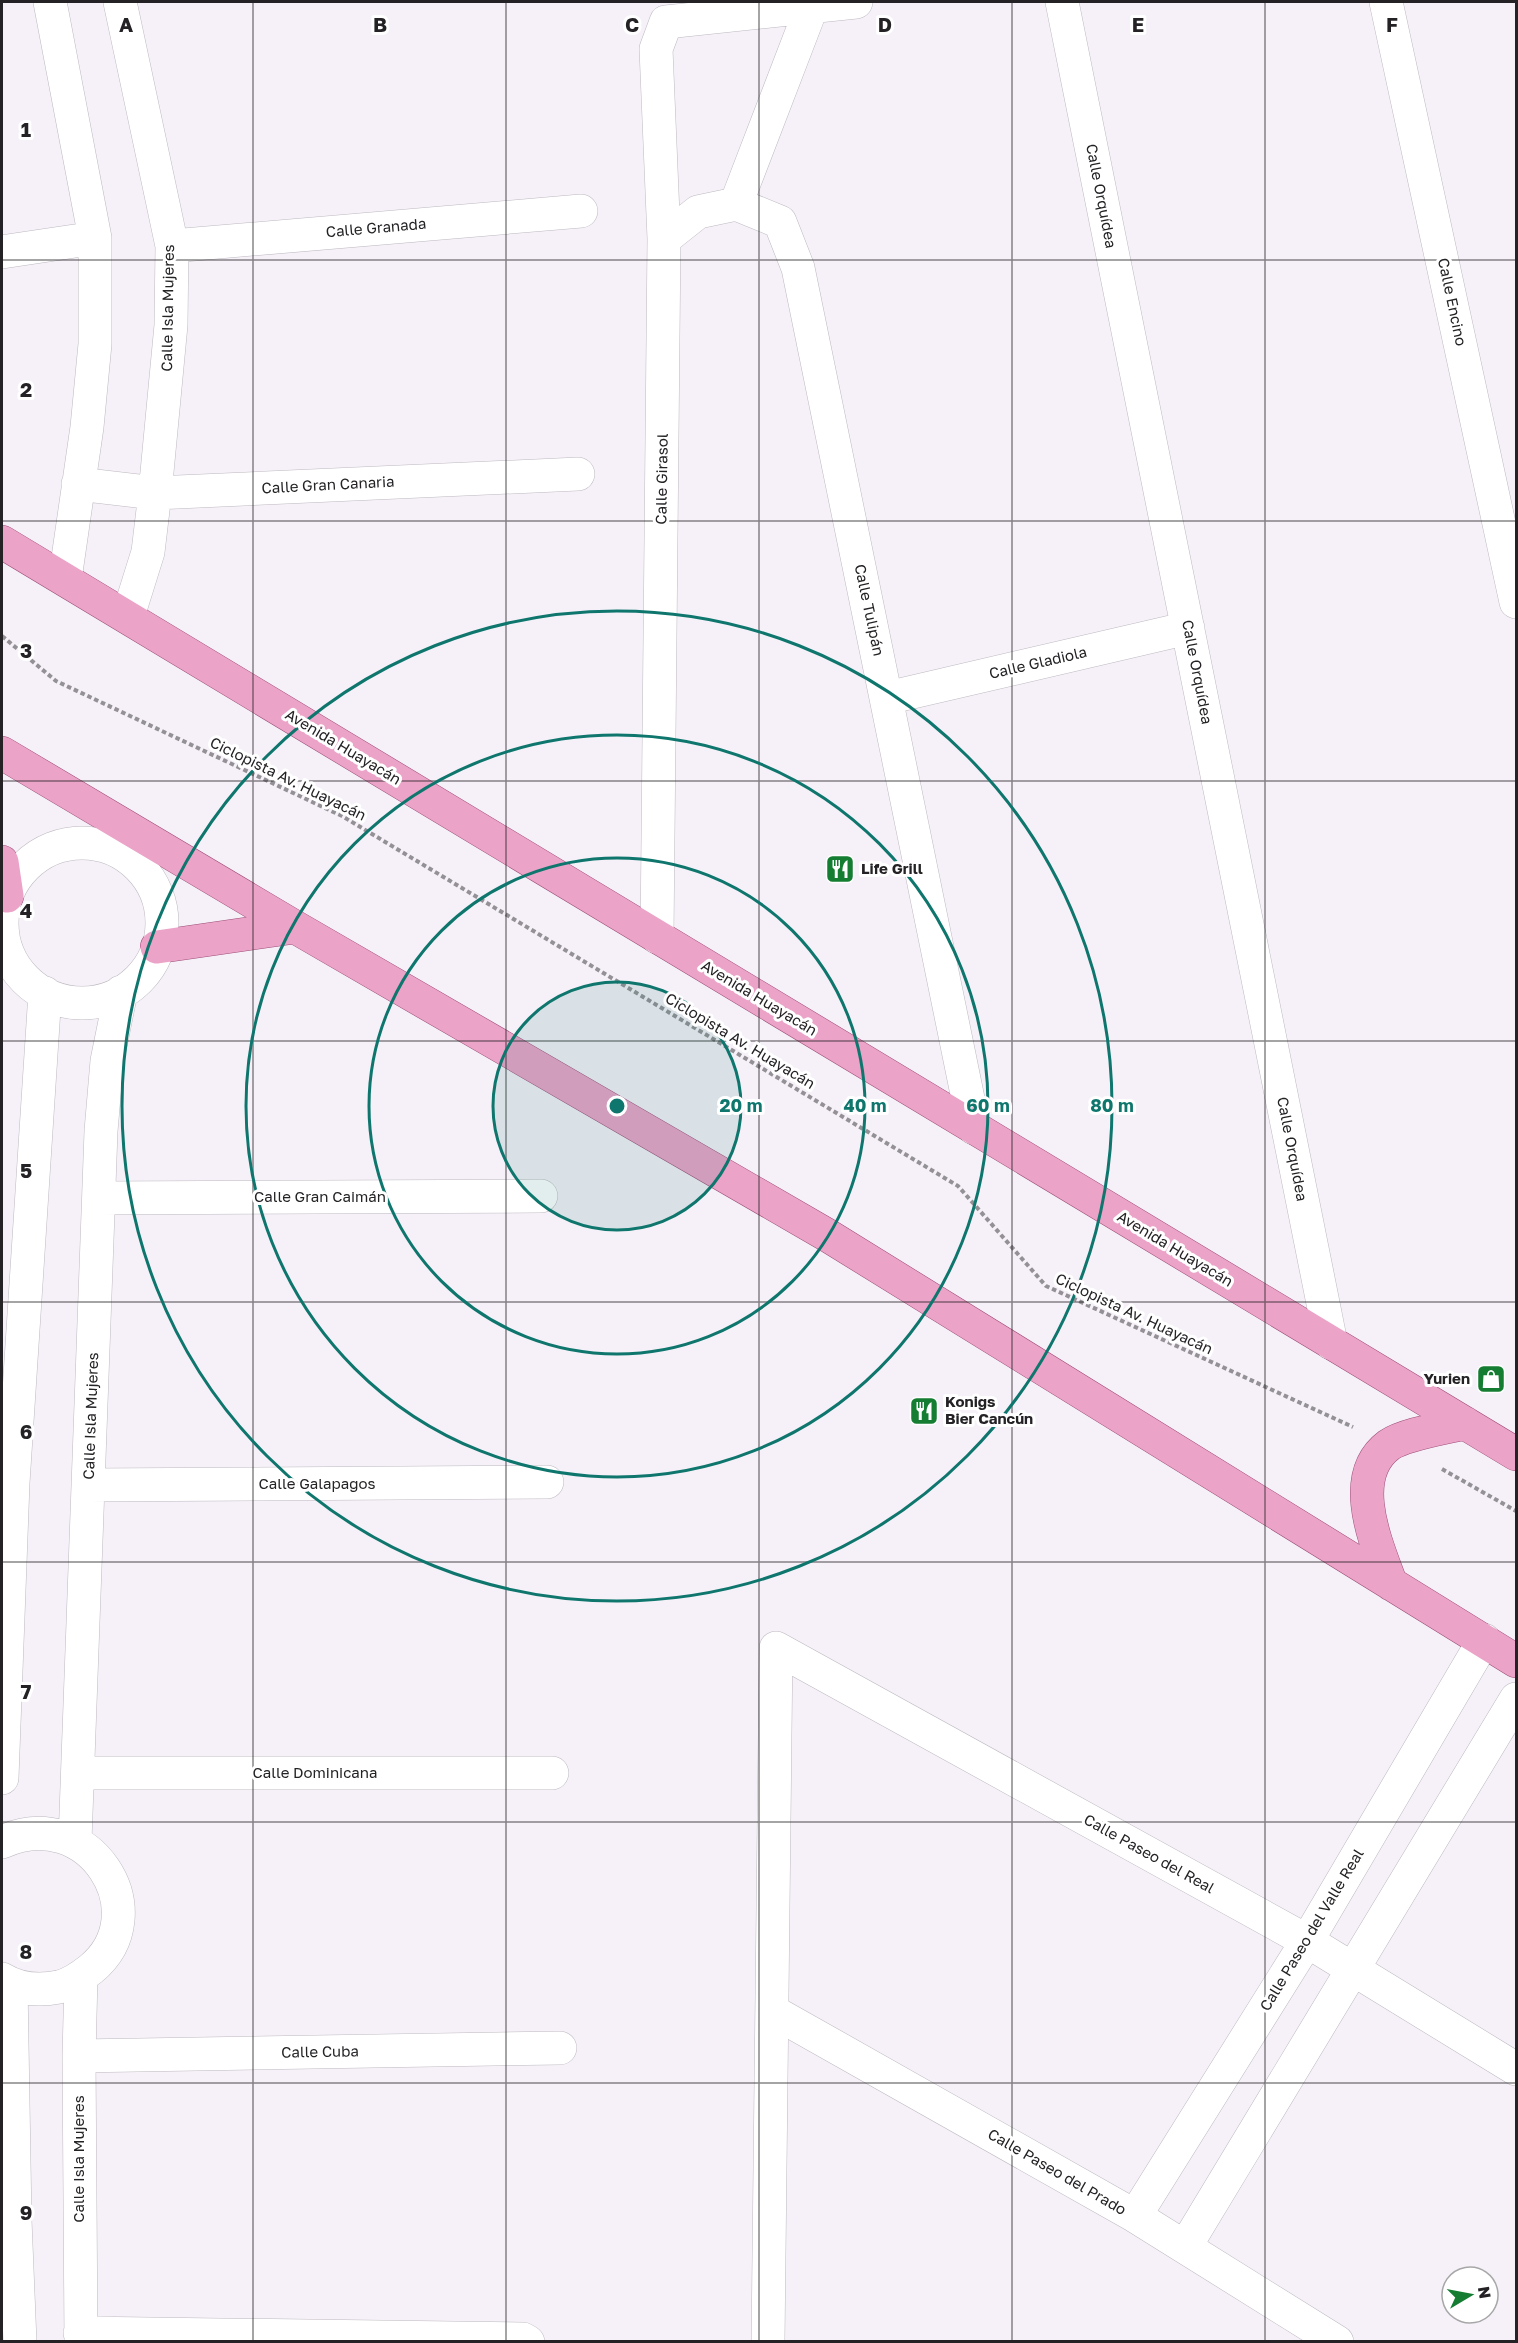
<svg xmlns="http://www.w3.org/2000/svg" width="1518" height="2343" viewBox="0 0 1518 2343" font-family="'Golos Text',sans-serif">
	<style>
		.lines { fill: none; stroke-linecap: round; stroke-linejoin: round }
		.minor-casing { stroke: #beb9c0; stroke-width: 34 }
		.major-casing { stroke: #9d4e78; stroke-width: 34 }
		.path { stroke: #949196; stroke-width: 4; stroke-dasharray: 4.5 3; stroke-linecap: butt }
		.minor { stroke: #fff; stroke-width: 33 }
		.major { stroke: #eba3c8; stroke-width: 33 }
		.grid { fill: none; stroke: #242225; stroke-width: 1.5; stroke-opacity: 0.55 }
		.ring { fill: none; stroke: #0f766e; stroke-width: 3 }
		.labels { text-anchor: middle; stroke-width: 6; stroke-linejoin: round; paint-order: stroke }
		.street-label { font-size: 15px; fill: #242225; stroke: #fff }
		.poi-label { font-size: 15px; font-weight: bold; fill: #242225; stroke: #fff; text-anchor: start }
		.grid-label { font-size: 20px; text-anchor: middle; font-weight: bold; fill: #242225; stroke: #fff; stroke-width: 6; stroke-linejoin: round; paint-order: stroke }
		.centre { fill: #0f766e; stroke: #fff; stroke-width: 3 }
		.ring-label { font-size: 18px; text-anchor: middle; font-weight: bold; fill: #0f766e; stroke: #fff; stroke-width: 6; stroke-linejoin: round; paint-order: stroke }
	</style>
	<rect width="100%" height="100%" fill="#f6f1f8"/>
	<g class="lines">
		<g class="minor-casing">
			<path id="minor" d="M50 2 95 238V344L87 427 65 579
				M120 2 172 246 171 325 155 493 148 552 128 616
				M1062 2 1331 1343
				M1386 2 1516 602
				M736 204 812 6
				M664 239 698 212 736 204 780 222 798 268 974 1128
				M172 246 581 211
				M2 252 95 238
				M78 484 155 493 578 474
				M887 698 1188 628
				M2 923a80 80 0 1 1 160 0a80 80 0 1 1-160 0Z
				M657 937 664 239 656 49 666 22 856 2
				M99 1198 541 1196
				M88 1485 547 1482
				M78 1773H552
				M2 1778 13 1483 45 993
				M75 1841 101 1131 107 1061 121 992
				M2 1842C89 1802 159 1913 91 1969 81 1977 71 1984 59 1987 39 1991 20 1990 2 1979
				M81 1977 79 2056 81 2342
				M11 1984 15 2220 20 2342
				M772 2011 1135 2216 1337 2342
				M79 2056 560 2048
				M1135 2216 1307 1941 1484 1640
				M1185 2247 1516 1699
				M80 2333 523 2339 528 2342
				M768 2342 776 1648 1307 1941 1516 2069"/>
		</g>
		<g class="major-casing">
			<path id="major" d="M2 542 1516 1454
				M2 753 295 927 827 1235 1516 1661
				M2 862 7 896
				M157 947 295 927
				M1391 1584C1377 1545 1346 1477 1389 1445 1405 1434 1445 1428 1465 1423"/>
		</g>
		<path class="path" d="M2 636 56 681 342 816 958 1186 1046 1286 1353 1427
			M1442 1469 1516 1511"/>
		<use href="#minor" class="minor"/>
		<use href="#major" class="major"/>
	</g>
	<path class="grid" d="M253 2V2342M506 2V2342M759 2V2342M1012 2V2342M1265 2V2342M2 260H1516M2 521H1516M2 781H1516M2 1041H1516M2 1302H1516M2 1562H1516M2 1822H1516M2 2083H1516"/>
	<circle cx="617" cy="1106" r="124" fill="#0f766e" fill-opacity=".12"/>
	<g class="ring">
		<circle cx="617" cy="1106" r="124"/>
		<circle cx="617" cy="1106" r="248"/>
		<circle cx="617" cy="1106" r="371"/>
		<circle cx="617" cy="1106" r="495"/>
	</g>
	<defs>
		<g id="restaurant-square" transform="scale(1.5)"><rect x="-9" y="-9" width="18" height="18" rx="4" fill="#157d32" stroke="#fff"/><path d="M-5-6h1v4h1v-4h1v4h1v-4h1v5L-1.5 .5V6h-2V.5L-5-1ZM5-6V6H3V1.5H1.5Q1.5-4 5-6Z" fill="#fff"/></g>
		<g id="shop-square" transform="scale(1.5)"><rect x="-9" y="-9" width="18" height="18" rx="4" fill="#157d32" stroke="#fff"/><path d="M-5-2.5h2.3a2.7 3.5 0 0 1 5.4 0H5L5.5 6h-11ZM-1.5-2.5h3a1.5 2.3 0 0 0-3 0Z" fill="#fff"/></g>
	</defs>
	<g fill-rule="evenodd">
		<use href="#restaurant-square" x="840" y="869"/>
		<use href="#shop-square" x="1491" y="1379"/>
		<use href="#restaurant-square" x="924" y="1411"/>
	</g>
	<g class="labels">
		<g class="street-label">
			<text transform="translate(1101 196) rotate(79)" y="5">Calle Orquídea</text>
			<text transform="translate(376 228) rotate(-5)" y="5">Calle Granada</text>
			<text transform="translate(1452 302) rotate(78)" y="5">Calle Encino</text>
			<text transform="translate(168 308) rotate(-89)" y="5">Calle Isla Mujeres</text>
			<text transform="translate(662 479) rotate(-89)" y="5">Calle Girasol</text>
			<text transform="translate(328 485) rotate(-3)" y="5">Calle Gran Canaria</text>
			<text transform="translate(869 610) rotate(78)" y="5">Calle Tulipán</text>
			<text transform="translate(1038 663) rotate(-13)" y="5">Calle Gladiola</text>
			<text transform="translate(1197 672) rotate(79)" y="5">Calle Orquídea</text>
			<text transform="translate(343 747) rotate(31)" y="5">Avenida Huayacán</text>
			<text transform="translate(288 779) rotate(26)" y="5">Ciclopista Av. Huayacán</text>
			<text transform="translate(759 998) rotate(31)" y="5">Avenida Huayacán</text>
			<text transform="translate(740 1041) rotate(31)" y="5">Ciclopista Av. Huayacán</text>
			<text transform="translate(1292 1149) rotate(79)" y="5">Calle Orquídea</text>
			<text x="320" y="1202">Calle Gran Caimán</text>
			<text transform="translate(1175 1249) rotate(31)" y="5">Avenida Huayacán</text>
			<text transform="translate(1134 1314) rotate(25)" y="5">Ciclopista Av. Huayacán</text>
			<text transform="translate(91 1416) rotate(-88)" y="5">Calle Isla Mujeres</text>
			<text x="317" y="1489">Calle Galapagos</text>
			<text x="315" y="1778">Calle Dominicana</text>
			<text transform="translate(1149 1854) rotate(29)" y="5">Calle Paseo del Real</text>
			<text transform="translate(1312 1930) rotate(-59)" y="5">Calle Paseo del Valle Real</text>
			<text transform="translate(320 2052) rotate(-1)" y="5">Calle Cuba</text>
			<text transform="translate(79 2159) rotate(-90)" y="5">Calle Isla Mujeres</text>
			<text transform="translate(1057 2172) rotate(30)" y="5">Calle Paseo del Prado</text>
		</g>
		<g class="poi-label">
			<text x="861" y="874">Life Grill</text>
			<text x="1470" y="1384" text-anchor="end">Yurien</text>
			<text x="945" y="1407">Konigs<tspan x="945" dy="17">Bier Cancún</tspan></text>
		</g>
	</g>
	<g class="grid-label">
		<text x="126" y="32">A</text>
		<text x="380" y="32">B</text>
		<text x="632" y="32">C</text>
		<text x="885" y="32">D</text>
		<text x="1138" y="32">E</text>
		<text x="1392" y="32">F</text>
		<text x="26" y="137">1</text>
		<text x="26" y="397">2</text>
		<text x="26" y="658">3</text>
		<text x="26" y="918">4</text>
		<text x="26" y="1178">5</text>
		<text x="26" y="1439">6</text>
		<text x="26" y="1699">7</text>
		<text x="26" y="1959">8</text>
		<text x="26" y="2220">9</text>
	</g>
	<circle cx="617" cy="1106" r="9" class="centre"/>
	<g class="ring-label">
		<text x="741" y="1112">20 m</text>
		<text x="865" y="1112">40 m</text>
		<text x="988" y="1112">60 m</text>
		<text x="1112" y="1112">80 m</text>
	</g>
	<rect width="1518" height="2343" fill="none" stroke="#242225" stroke-width="6"/>
	<g transform="translate(1470 2295) rotate(80)"><circle r="28" fill="#ffffff" stroke="#a7a7a8" stroke-width="1.5"/>
	<path d="M0-4.5L10 22L0 15L-10 22Z" fill="#157d32"/>
	<text y="-9" font-size="16" font-weight="bold" text-anchor="middle" fill="#242225">N</text>
	</g>
</svg>
